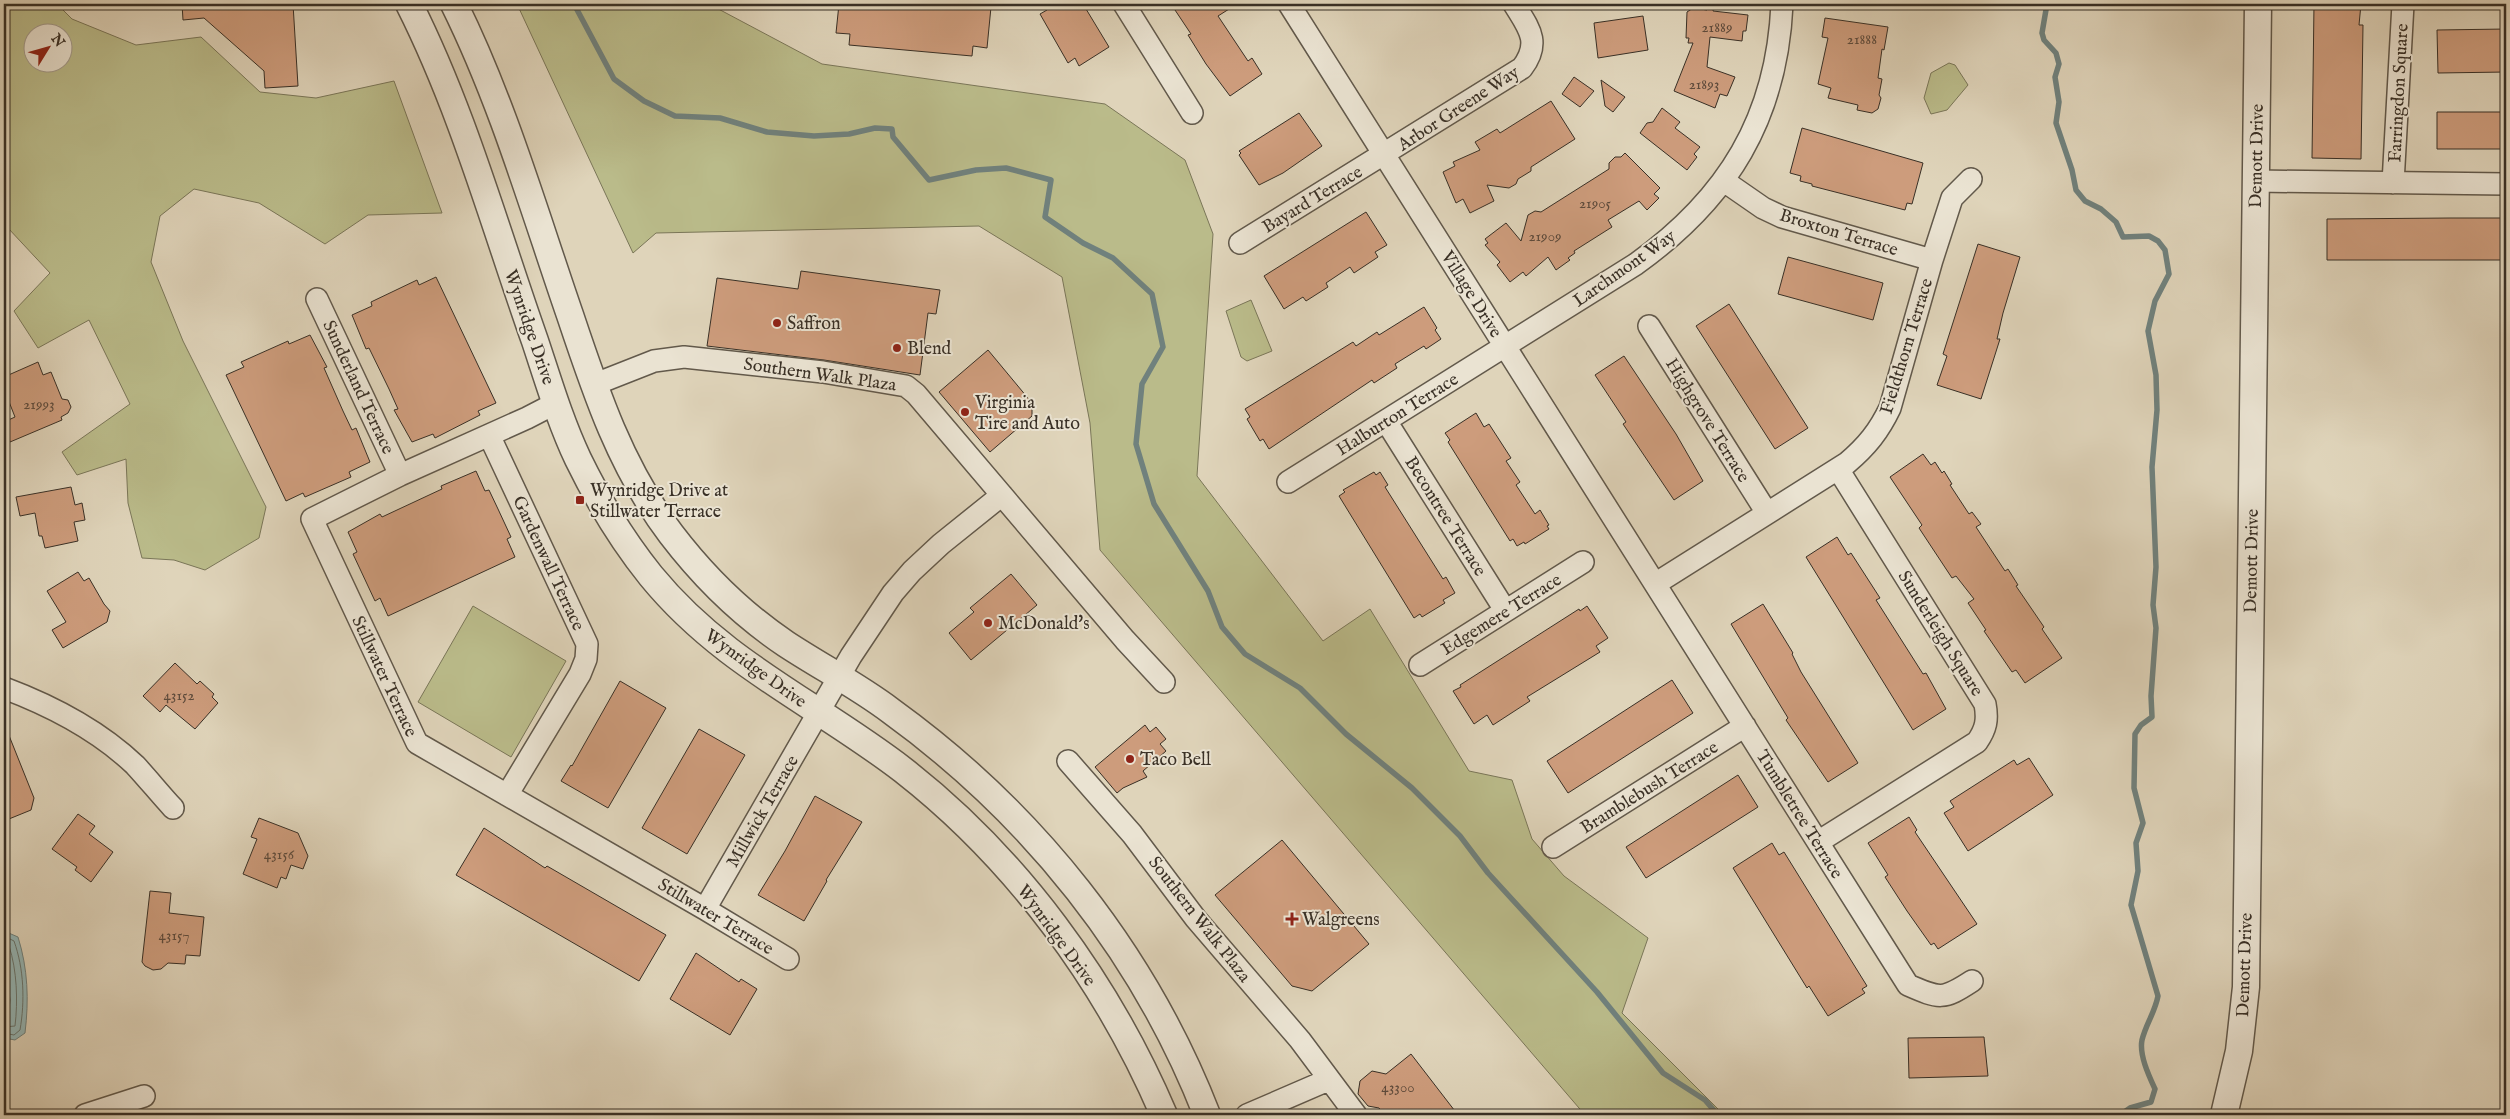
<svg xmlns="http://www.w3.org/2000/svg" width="2510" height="1119" viewBox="0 0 2510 1119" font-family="'IM FELL English',serif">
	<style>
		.green { fill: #babb8a; stroke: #7a7658; fill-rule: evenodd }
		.water { fill: #95b7b7; stroke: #70817d }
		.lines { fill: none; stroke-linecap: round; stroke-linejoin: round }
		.shore { stroke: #67746e; stroke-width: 1 }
		.stream { stroke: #70817d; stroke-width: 5.5 }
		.building { fill: #cd9c7c; stroke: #393026 }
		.minor-casing { stroke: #62594b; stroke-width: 24 }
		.tertiary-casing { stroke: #62594b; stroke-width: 29 }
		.minor { stroke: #eae3d2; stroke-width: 21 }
		.tertiary { stroke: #eae3d2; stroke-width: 26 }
		.poi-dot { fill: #8f2418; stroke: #eae3d2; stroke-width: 2 }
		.labels { text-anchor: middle; stroke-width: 4; stroke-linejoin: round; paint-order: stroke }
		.number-label { font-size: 15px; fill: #5e4b3c }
		.street-label { font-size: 18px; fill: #393026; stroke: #eae3d2 }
		.poi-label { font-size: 18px; fill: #393026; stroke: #eae3d2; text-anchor: start }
	</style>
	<rect width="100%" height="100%" fill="#dfd4ba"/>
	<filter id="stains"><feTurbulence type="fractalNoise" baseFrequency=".004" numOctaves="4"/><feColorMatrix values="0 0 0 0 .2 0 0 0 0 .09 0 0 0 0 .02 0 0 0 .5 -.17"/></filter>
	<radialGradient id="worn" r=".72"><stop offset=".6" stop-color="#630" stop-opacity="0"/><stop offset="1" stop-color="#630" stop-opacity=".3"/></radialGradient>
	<path class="green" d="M4 4H57L72 19 136 45 201 37 260 92 316 98 394 81 442 213 368 215 325 244 259 203 194 189 160 216 151 262 183 341 266 507 259 538 205 570 174 560 142 558 128 503 126 459 77 475 62 452 130 404 89 320 38 348 14 311 50 273 8 228 4 226ZM62 32V62H32V32Z
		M517 4H709L822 64 1105 104 1185 160 1213 234 1197 476 1323 641 1370 609 1469 771 1512 780 1532 839 1564 876 1648 938 1622 1013 1724 1115H1585L1100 550 1090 423 1062 277 979 226 656 233 633 253Z
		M1949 63 1955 65 1968 85 1947 110 1931 114 1924 98 1931 73Z
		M1251 300 1272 351 1247 361 1241 357 1226 311Z
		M473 606 566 661 511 757 418 702Z"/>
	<path class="water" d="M4 931 18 937C28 969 29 1000 25 1033L15 1040 4 1038Z"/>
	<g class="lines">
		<path class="shore" d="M4 936 14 941C24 969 25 1001 20 1030L14 1035 4 1033
			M4 943 9 946C17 970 18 1001 15 1026L4 1027
			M4 955 10 1000 8 1018 4 1020"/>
		<path class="stream" d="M574 4 614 79 644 101 675 116 720 118 767 132 814 136 849 134 875 128 892 129 893 137 929 180 976 170 1006 168 1051 180 1045 217 1083 243 1113 258 1152 294 1163 347 1142 384 1136 444 1154 504 1208 591 1222 627 1245 654 1300 688 1346 734 1412 788 1460 836 1488 873 1597 992 1663 1073 1705 1100 1718 1115
			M2047 4 2042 33 2044 40 2056 53 2059 64 2055 77 2059 102 2056 123 2072 170 2076 190 2085 201 2101 209 2116 222 2123 237 2149 236 2158 241 2165 250 2169 274 2155 301 2148 331 2156 375 2157 410 2152 467 2156 567 2153 605 2156 628 2151 696 2152 717 2141 725 2135 734 2134 788 2143 823 2136 843 2138 871 2131 905 2158 996C2155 1012 2146 1024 2142 1040 2139 1055 2149 1076 2155 1089L2151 1102 2130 1108 2120 1115"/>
	</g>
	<path class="building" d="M182 4H293L298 86 265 88 264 71 204 18 183 20Z
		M839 4H940L991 7 987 48 973 46 972 56 849 45 850 34 836 33Z
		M1043 4H1083L1109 47 1079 66 1075 58 1068 63 1040 14 1047 10Z
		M1171 4H1237L1218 16 1248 61 1252 58 1262 74 1230 96 1206 64 1188 35 1191 34Z
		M1709 4 1714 5 1713 11 1748 15 1746 31H1743L1742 41 1710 37 1707 67 1735 77 1727 96 1720 94 1715 108 1674 91 1693 43H1688L1689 38H1686L1687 12 1693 8 1707 10Z
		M2314 4H2361L2359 25H2363L2361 159 2312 158Z
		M1643 16 1648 50 1598 58 1594 23Z
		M1825 18 1888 27 1884 50 1882 49 1878 78 1882 79 1879 95 1881 98 1878 109 1872 113 1857 110 1858 105 1828 98 1831 88 1818 84 1828 38 1822 37Z
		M2506 29V72L2438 73 2437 30Z
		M1574 77 1594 91 1580 107 1562 94Z
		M1601 80 1625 97 1613 112 1605 106Z
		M1551 101 1575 139 1531 167V171L1518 179 1516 184 1509 188 1487 185 1494 201 1470 213 1463 199 1456 203 1443 172 1455 166 1453 162 1480 150 1475 142 1497 129 1500 133Z
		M1662 108 1680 122 1675 128 1700 147 1694 154 1697 157 1687 170 1640 133 1647 123 1653 122Z
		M2437 112H2506V149H2437Z
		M1299 113 1322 146 1283 173 1259 185 1239 155 1241 153 1239 151Z
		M1802 128 1923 163 1912 204 1907 203 1905 210 1812 186V184L1800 181 1801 176 1790 173Z
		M1625 153 1660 188 1654 194 1659 198 1647 210 1639 201 1608 220 1612 227 1574 251 1575 253 1568 258 1570 260 1556 270 1548 257 1526 276 1523 272 1510 282 1497 265 1500 262 1485 245 1488 243 1485 239 1506 223 1521 241 1528 215 1535 211 1541 212 1609 169V163L1615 157H1621Z
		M1366 212 1387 245 1375 252 1378 257 1354 273 1350 267 1326 283 1328 287 1306 301 1303 297 1284 309 1264 276Z
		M2450 218H2506V260H2327V219Z
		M1978 244 2020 257 2003 313 1997 339H2000L1981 399 1937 385 1947 356 1943 354Z
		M1788 257 1883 283 1873 320 1778 294Z
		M801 271 940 290 936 314 928 313 920 375 824 360 707 346 717 278 798 289Z
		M436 277 496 403 478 411 480 415 435 438 433 434 412 442 394 410 398 409 389 389 369 348 366 349 352 315 372 306 371 302 417 280 419 285Z
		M1729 304 1808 428 1775 449 1696 326Z
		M1424 307 1437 328 1435 330 1441 339 1426 349 1424 346 1395 364 1397 368 1374 383 1372 380 1269 449 1263 439 1260 441 1247 419 1250 417 1245 409 1353 342 1356 346 1377 332 1379 335Z
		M310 335 327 367 324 368 343 411 352 430 356 428 370 462 349 472 351 477 305 497 303 493 286 501 226 375 244 367 241 362 288 341 289 344Z
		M988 350 1032 403V416L990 452 939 392Z
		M1624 356 1676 434 1703 481 1674 500 1623 424 1626 422 1595 375Z
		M38 362 43 375 51 372 62 399 68 400 71 407 68 413 61 417 62 420 10 442 4 422 15 417 4 389V377Z
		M1476 413 1484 427 1489 424 1511 458 1506 461 1520 482 1516 485 1535 514 1540 510 1549 525 1547 526 1549 529 1525 544 1524 542 1517 546 1513 539 1510 541 1448 442 1450 440 1445 433Z
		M1923 454 1931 465 1935 462 1942 473 1944 471 1952 484 1950 485 1969 514 1972 512 1981 524 1976 527 2005 571 2008 569 2018 585 2016 586 2044 627 2042 629 2062 658 2025 683 2016 670 2012 672 1984 631 1986 630 1968 603 1974 599 1956 576 1952 578 1919 528 1922 525 1890 477Z
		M476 471 485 491 489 490 498 509 511 537 507 539 515 557 388 616 380 598 375 601 353 554 357 552 348 532 380 514 382 517 442 489 441 486Z
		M1374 472 1376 475 1380 472 1388 485 1385 487 1443 579 1446 577 1455 593 1443 600 1445 603 1422 617 1420 614 1414 618 1339 496 1345 492 1343 490Z
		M71 487 75 505 82 503 85 520 74 522 78 541 45 548 42 536H39L35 513 20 516 16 497Z
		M1837 537 1848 555 1851 553 1880 598 1876 600 1923 674 1926 673 1946 709 1913 730 1806 557Z
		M78 572 84 581 89 578 104 604 110 611 107 622 63 648 52 630 66 622 47 591Z
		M1011 574 1037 605 971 660 949 633 974 612 970 608Z
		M1763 604 1793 653 1792 654 1801 672 1858 763 1828 782 1786 720 1788 718 1731 624Z
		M1587 606 1608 638 1596 646 1600 652 1527 697 1530 701 1493 725 1487 715 1474 724 1453 691 1461 687 1460 685 1579 609 1580 611Z
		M175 663 197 684 200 681 214 694 212 697 218 703 195 729 166 705 160 712 143 696Z
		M1672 680 1693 713 1568 793 1547 761Z
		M620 681 666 708 608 808 561 781 571 765 572 766Z
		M4 723 34 798 31 810 4 821Z
		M1145 725 1150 732 1156 727 1166 739 1160 744 1166 751 1143 771 1147 777 1123 788 1117 793 1095 767Z
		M699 729 745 755 687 854 642 828Z
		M2029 758 2053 795 1968 851 1944 813 1954 807 1950 801 2014 760 2017 765Z
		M1738 775 1758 807 1646 878 1626 847Z
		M815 796 862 822 826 880 827 881 804 921 758 895 785 851Z
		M78 814 95 826 89 834 113 852 91 882 75 870 77 867 52 849Z
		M1909 817 1917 830 1915 832 1977 924 1938 949 1934 943 1931 945 1907 911 1885 877 1888 875 1868 843Z
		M259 818 298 833 308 856 303 869 291 865 286 879 281 877 277 888 243 874 257 839 251 837Z
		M484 828 545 868 547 866 666 935 639 981 456 875Z
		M1282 840 1369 944 1312 991 1292 986 1215 895Z
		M1772 843 1779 855 1784 852 1867 986 1862 989 1865 993 1828 1016 1809 986 1807 988 1733 868Z
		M150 891 171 893 169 913 204 917 200 956 186 955 185 964 168 963 161 969 153 970 145 966 142 962Z
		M696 953 739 982 741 979 757 989 730 1035 670 999Z
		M1984 1037 1988 1076 1909 1078 1908 1038Z
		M1411 1054 1458 1115H1385L1379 1108 1368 1106 1358 1094 1360 1081 1372 1071 1386 1074Z"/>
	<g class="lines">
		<g class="minor-casing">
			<path id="minor" d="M1124 4 1192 113
				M1289 4 1908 985C1940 999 1943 1000 1972 981
				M1724 181 1763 208 1782 217 1932 260
				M2256 181 2506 184
				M2393 183 2403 4
				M1240 243 1522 68C1542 42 1528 27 1514 4
				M317 299 400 475
				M1649 326 1767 513
				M593 385 654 361 684 357 823 372 906 386 916 394 1125 640 1164 682
				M556 403 527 418 400 475 312 519 417 743 705 909 788 959
				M1386 421 1505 610
				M489 435 587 644 586 659 580 674 507 795
				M1288 482 1636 264C1728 198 1777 118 1782 4
				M1655 584 1847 463C1867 446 1879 431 1890 408L1932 260 1952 198 1971 179
				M1420 665 1583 562
				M4 688C52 706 97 729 135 765 148 779 160 794 173 808
				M1068 761 1132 834 1196 919 1300 1040 1356 1115
				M1818 842 1977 742C1986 729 1988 720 1985 704L1838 469
				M1553 847 1745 726
				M705 909 851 656 893 593 912 571 941 544 1002 495
				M85 1115 144 1096
				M1247 1115 1328 1080"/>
		</g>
		<g class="tertiary-casing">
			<path id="tertiary" d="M409 4C463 111 495 228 535 341 548 380 560 421 578 459 598 500 622 540 651 576 723 664 816 703 903 770 1017 859 1107 982 1164 1115
				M454 4C503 103 534 211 570 315 596 393 621 468 671 534 703 576 743 615 786 644 821 667 858 686 891 711 1032 813 1144 953 1207 1115
				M2224 1115 2239 1051 2246 987 2258 4"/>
		</g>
		<use href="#minor" class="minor"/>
		<use href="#tertiary" class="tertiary"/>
	</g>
	<g class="poi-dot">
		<circle cx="777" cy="323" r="5"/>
		<circle cx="897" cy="348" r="5"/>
		<circle cx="965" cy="412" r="5"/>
		<rect x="575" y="495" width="10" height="10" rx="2.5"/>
		<circle cx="988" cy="623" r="5"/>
		<circle cx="1130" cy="759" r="5"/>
		<path d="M1289.5 911.5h5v5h5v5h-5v5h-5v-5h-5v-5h5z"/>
	</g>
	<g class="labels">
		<g class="number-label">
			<text x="1717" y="32">21889</text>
			<text x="1862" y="44">21888</text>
			<text x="1704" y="89">21893</text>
			<text x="1595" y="208">21905</text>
			<text x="1545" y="241">21909</text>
			<text x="39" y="409">21993</text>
			<text x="179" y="700">43152</text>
			<text x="279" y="859">43156</text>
			<text x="174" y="940">43157</text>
			<text x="1398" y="1092">43300</text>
		</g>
		<g class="street-label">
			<text transform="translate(2398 93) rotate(-87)" y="6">Farringdon Square</text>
			<text transform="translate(1458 108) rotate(-33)" y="6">Arbor Greene Way</text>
			<text transform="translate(2256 156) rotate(-89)" y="6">Demott Drive</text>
			<text transform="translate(1312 199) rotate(-31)" y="6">Bayard Terrace</text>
			<text transform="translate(1839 232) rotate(17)" y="6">Broxton Terrace</text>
			<text transform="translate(1624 268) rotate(-35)" y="6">Larchmont Way</text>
			<text transform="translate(1472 294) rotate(58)" y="6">Village Drive</text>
			<text transform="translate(530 327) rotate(71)" y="6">Wynridge Drive</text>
			<text transform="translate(1906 346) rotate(-73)" y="6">Fieldthorn Terrace</text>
			<text transform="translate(820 374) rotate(8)" y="6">Southern Walk Plaza</text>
			<text transform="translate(359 387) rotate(65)" y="6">Sunderland Terrace</text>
			<text transform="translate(1397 414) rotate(-32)" y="6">Halburton Terrace</text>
			<text transform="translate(1708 420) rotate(58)" y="6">Highgrove Terrace</text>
			<text transform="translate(1446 516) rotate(58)" y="6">Becontree Terrace</text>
			<text transform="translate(2251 561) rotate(-89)" y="6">Demott Drive</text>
			<text transform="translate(549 563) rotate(65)" y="6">Gardenwall Terrace</text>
			<text transform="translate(1501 614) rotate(-32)" y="6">Edgemere Terrace</text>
			<text transform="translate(1941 633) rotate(58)" y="6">Sunderleigh Square</text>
			<text transform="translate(756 668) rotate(36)" y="6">Wynridge Drive</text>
			<text transform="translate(385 676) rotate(65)" y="6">Stillwater Terrace</text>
			<text transform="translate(1649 787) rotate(-32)" y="6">Bramblebush Terrace</text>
			<text transform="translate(762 811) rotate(-60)" y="6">Millwick Terrace</text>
			<text transform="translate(1800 814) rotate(58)" y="6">Tumbletree Terrace</text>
			<text transform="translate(716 916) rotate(31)" y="6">Stillwater Terrace</text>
			<text transform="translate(1200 919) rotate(52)" y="6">Southern Walk Plaza</text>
			<text transform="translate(1057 935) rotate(54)" y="6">Wynridge Drive</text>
			<text transform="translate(2244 965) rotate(-88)" y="6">Demott Drive</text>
		</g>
		<g class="poi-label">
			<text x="787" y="329">Saffron</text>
			<text x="907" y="354">Blend</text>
			<text x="975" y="408">Virginia<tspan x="975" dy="21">Tire and Auto</tspan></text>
			<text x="590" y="496">Wynridge Drive at<tspan x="590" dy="21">Stillwater Terrace</tspan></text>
			<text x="998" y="629">McDonald's</text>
			<text x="1140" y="765">Taco Bell</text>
			<text x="1302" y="925">Walgreens</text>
		</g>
	</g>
	<rect width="2510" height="1119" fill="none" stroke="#dfd4ba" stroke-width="20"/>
	<rect x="5" y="5" width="2500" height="1109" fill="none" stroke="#393026" stroke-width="2.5"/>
	<rect x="10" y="10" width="2490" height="1099" fill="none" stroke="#393026"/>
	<g transform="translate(48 48) rotate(53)"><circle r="24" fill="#eae3d2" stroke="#a39b8d"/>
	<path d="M0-4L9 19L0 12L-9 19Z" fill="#8f2418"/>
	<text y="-8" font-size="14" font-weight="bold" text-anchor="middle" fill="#393026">N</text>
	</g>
	<rect width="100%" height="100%" filter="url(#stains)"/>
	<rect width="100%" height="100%" fill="url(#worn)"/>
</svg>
